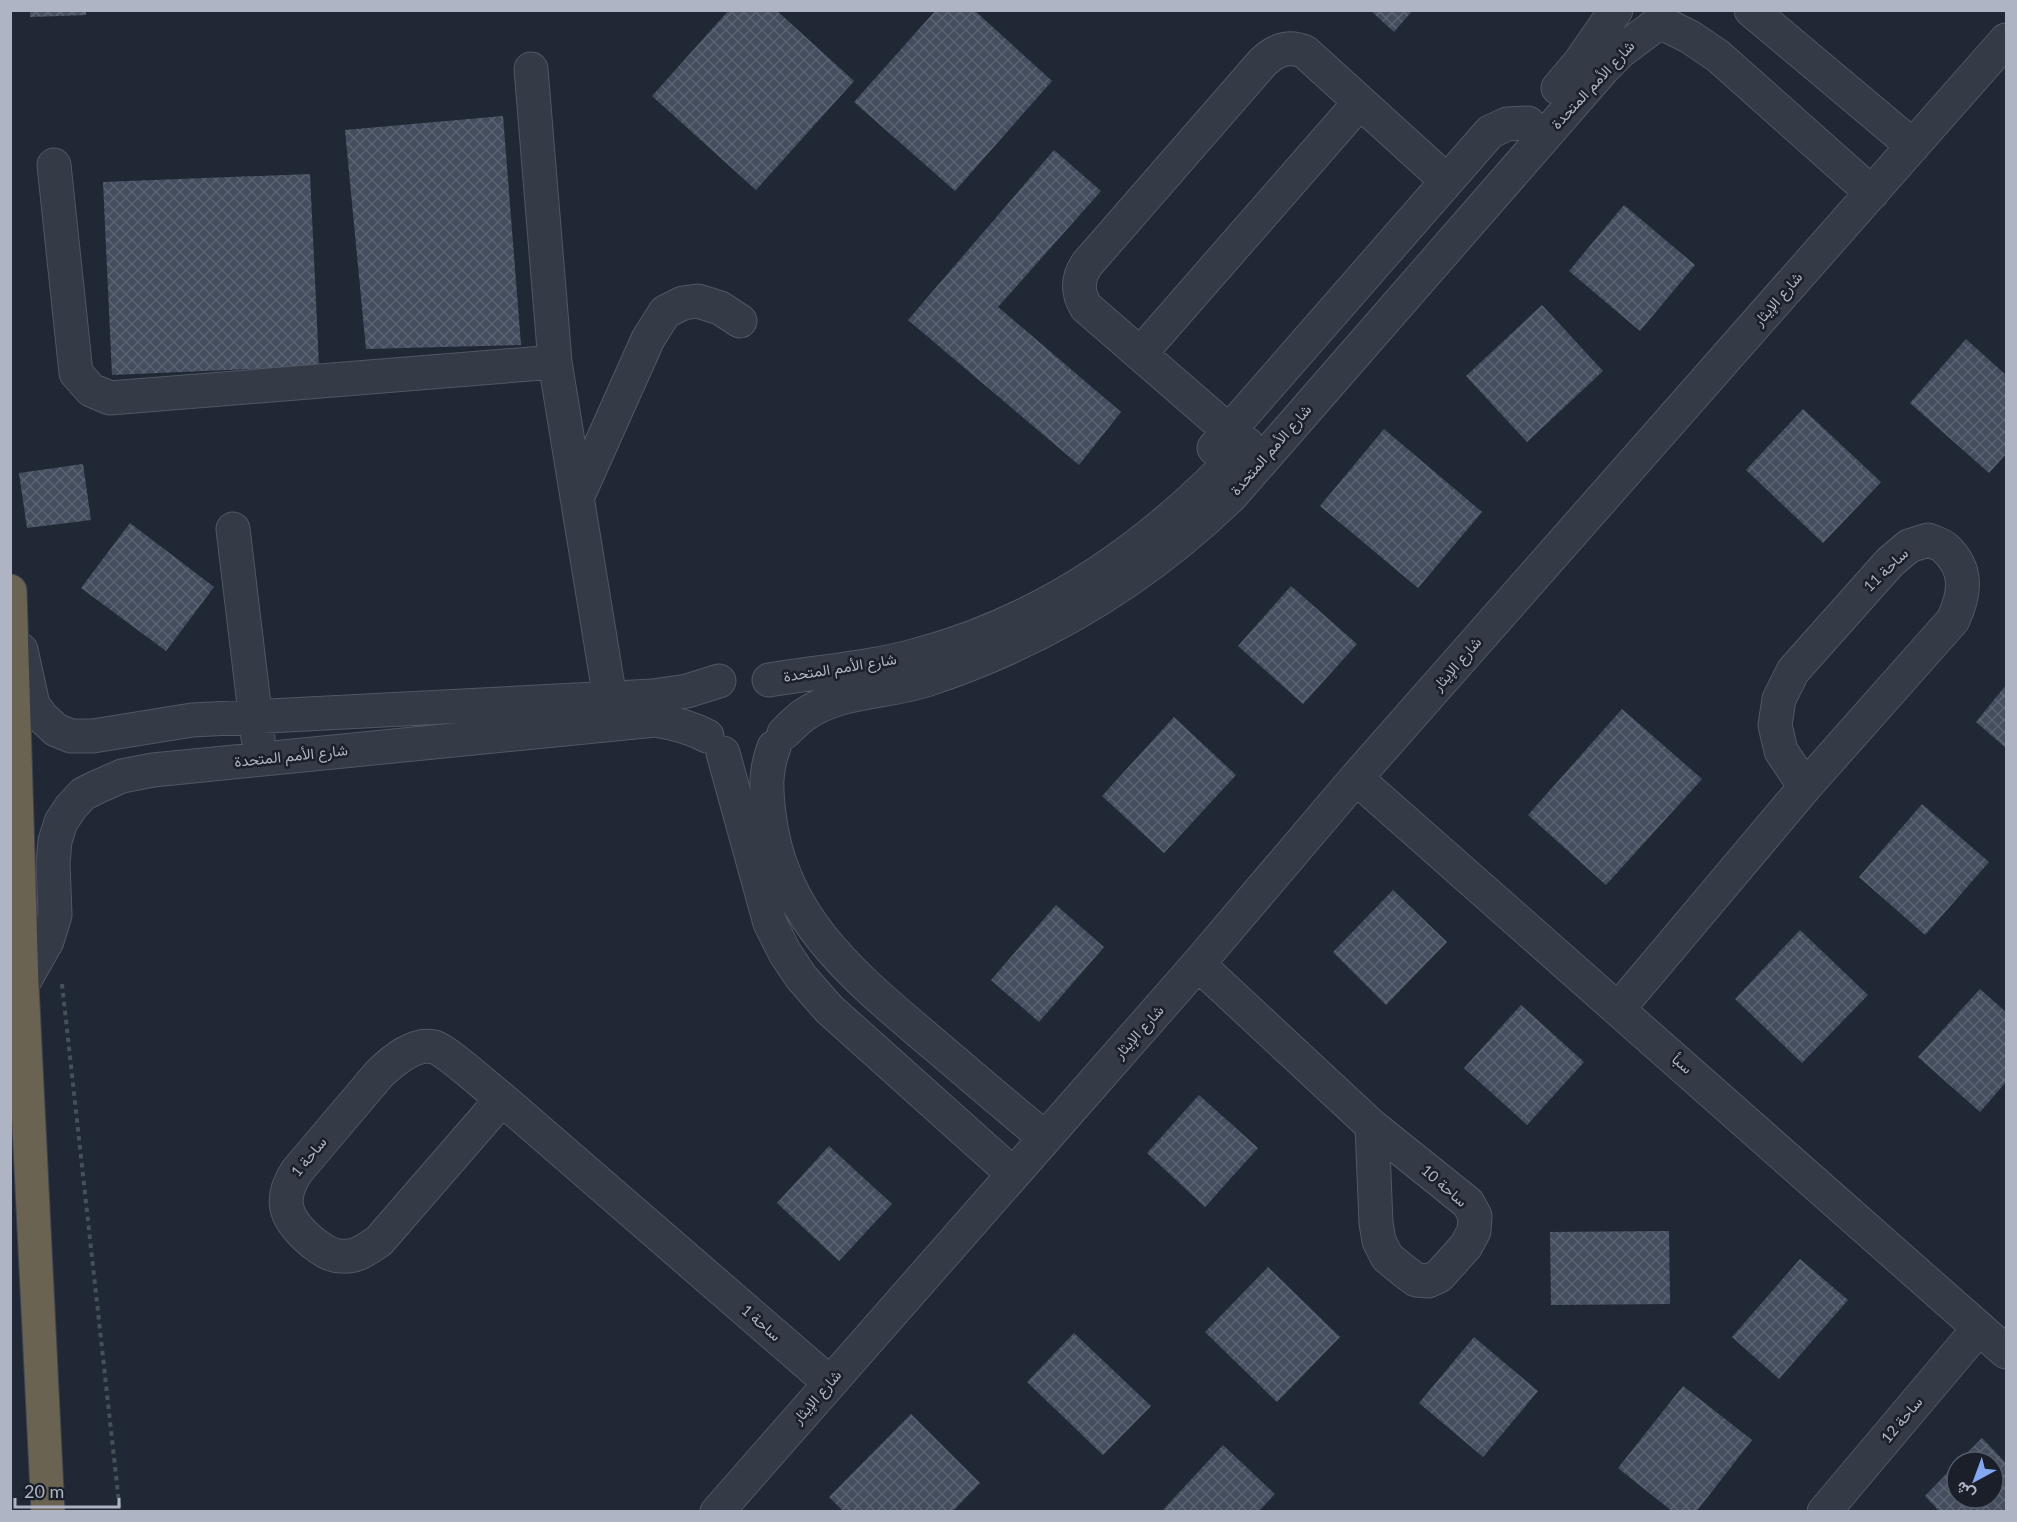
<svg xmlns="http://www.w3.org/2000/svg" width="2017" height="1522" viewBox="0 0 2017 1522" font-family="Lato,Vazirmatn,sans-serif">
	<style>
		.building { fill: url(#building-cross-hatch) }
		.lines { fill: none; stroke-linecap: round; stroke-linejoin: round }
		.minor-casing { stroke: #515764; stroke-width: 35 }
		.highway-casing { stroke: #3f4450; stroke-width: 35 }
		.path { stroke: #425256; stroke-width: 4; stroke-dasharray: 4.5 4.5; stroke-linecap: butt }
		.minor { stroke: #343a46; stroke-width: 33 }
		.highway { stroke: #6b6351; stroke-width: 33 }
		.labels { text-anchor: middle; stroke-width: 5; stroke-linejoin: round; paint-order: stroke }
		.street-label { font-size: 15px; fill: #aeb4c3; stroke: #1a1f2a }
	</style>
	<defs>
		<pattern id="building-cross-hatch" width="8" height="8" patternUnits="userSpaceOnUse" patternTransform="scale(1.5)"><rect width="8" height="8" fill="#444d5d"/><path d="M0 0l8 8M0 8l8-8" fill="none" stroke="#5c6473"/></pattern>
	</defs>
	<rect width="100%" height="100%" fill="#212835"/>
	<path class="building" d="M30 10H86V15L30 17Z
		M729 10H776L854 81 756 190 652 96Z
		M936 10H974L1052 81 955 191 854 102Z
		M1370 10H1413L1394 32Z
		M503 116 521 345 366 349 345 130Z
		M1054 150 1101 191 998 307 1121 412 1079 465 908 320Z
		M310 174 319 366 112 375 103 182Z
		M1624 205 1695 265 1640 331 1569 271Z
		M1542 305 1603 371 1527 442 1466 376Z
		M1966 339 2006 375V454L1989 473 1910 403Z
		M1803 409 1881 482 1823 543 1746 470Z
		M1384 429 1482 512 1418 588 1320 506Z
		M83 464 91 520 27 528 19 473Z
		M130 523 214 587 166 651 81 588Z
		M1291 586 1357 644 1303 704 1238 646Z
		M2006 685V748L1976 722Z
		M1622 709 1702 779 1606 885 1528 815Z
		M1174 717 1236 775 1164 853 1102 796Z
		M1922 804 1989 862 1925 935 1859 877Z
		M1393 890 1447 942 1386 1005 1333 952Z
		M1056 905 1104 947 1039 1022 991 980Z
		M1800 930 1868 995 1802 1063 1735 999Z
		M1980 989 2006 1012V1082L1980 1112 1918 1057Z
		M1521 1005 1584 1062 1527 1125 1464 1068Z
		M1199 1095 1258 1148 1205 1207 1147 1153Z
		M829 1146 892 1204 839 1261 777 1203Z
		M1669 1231 1670 1304 1551 1305 1550 1232Z
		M1800 1259 1848 1300 1779 1379 1732 1337Z
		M1268 1267 1340 1337 1277 1402 1205 1332Z
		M1074 1333 1151 1406 1103 1455 1027 1382Z
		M1474 1337 1538 1391 1483 1457 1419 1403Z
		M1683 1386 1752 1440 1696 1512H1673L1618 1468Z
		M911 1414 980 1483 952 1512H844L829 1497Z
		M1982 1438 2006 1463V1512H1940L1925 1496 1957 1463V1498H1993V1462H1958Z
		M1223 1445 1275 1494 1258 1512H1161Z"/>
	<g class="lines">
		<g class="minor-casing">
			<path id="minor" d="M1751 10 1913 146
				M1668 26 1690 37 1718 56 1872 193
				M531 69 555 362 610 699
				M1558 88 1580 62 1616 10
				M54 165 76 373 91 390 110 398 555 362
				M1140 354 1360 102
				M1229 431 1086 307C1077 292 1077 279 1087 264L1263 62C1276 50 1288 45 1305 52L1447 181
				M1214 448 1490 132 1507 124 1528 123
				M577 498 648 339 665 312 683 303 698 301 720 308 740 321
				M233 529 258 738
				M21 650 33 705 42 717 56 730 71 736H93L192 720 653 696 687 691 719 681
				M769 680C816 672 871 668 917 655 1049 620 1156 543 1247 444
				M784 733C790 727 797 720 804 715 839 690 887 693 926 680 1041 642 1144 580 1231 496L1604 68 1621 51 1657 24
				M774 747C765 770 766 789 769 814 781 919 855 977 930 1041 968 1073 1006 1106 1045 1138
				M723 753 770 923 785 953 801 977 829 1009 1013 1174
				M1356 778 2006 1352
				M1198 964 1372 1126 1468 1203 1475 1216 1474 1231 1466 1246 1439 1276 1428 1281 1416 1280 1404 1271 1387 1257 1379 1241 1376 1223 1372 1126
				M22 985 47 941 55 915 53 863 55 841 61 822 71 807 83 794 97 787 122 776 153 770 655 720C674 723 690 727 707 736
				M1619 1008 1805 787 1953 620C1965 594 1969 570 1945 548 1941 544 1933 542 1928 540L1909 546 1890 562 1793 671 1779 699 1775 725 1781 751 1805 787
				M502 1099 379 1241C367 1249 356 1258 341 1256 330 1256 321 1249 312 1242 286 1220 277 1201 297 1171L380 1073C393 1061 414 1042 434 1047 446 1050 489 1089 502 1099L830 1383
				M717 1512 1198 964 1356 778 2006 40
				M1824 1512 1979 1328"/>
		</g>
		<g class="highway-casing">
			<path id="highway" d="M10 591 22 985 48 1512"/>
		</g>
		<path class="path" d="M62 984 120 1512"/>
		<use href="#minor" class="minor"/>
		<use href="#highway" class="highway"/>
	</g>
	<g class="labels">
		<g class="street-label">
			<text transform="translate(1593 85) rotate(-47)" y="5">شارع الأمم المتحدة</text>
			<text transform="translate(1778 299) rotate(-49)" y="5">شارع الإيثار</text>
			<text transform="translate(1271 450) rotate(-49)" y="5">شارع الأمم المتحدة</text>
			<text transform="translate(1886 570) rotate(-44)" y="5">ساحة 11</text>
			<text transform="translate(1457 664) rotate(-49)" y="5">شارع الإيثار</text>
			<text transform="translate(840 668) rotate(-9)" y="5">شارع الأمم المتحدة</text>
			<text transform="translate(291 756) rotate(-6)" y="5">شارع الأمم المتحدة</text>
			<text transform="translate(1139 1032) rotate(-48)" y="5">شارع الإيثار</text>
			<text transform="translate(1682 1064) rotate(42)" y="5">سبأ</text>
			<text transform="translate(309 1157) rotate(-51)" y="5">ساحة 1</text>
			<text transform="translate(1444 1186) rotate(41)" y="5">ساحة 10</text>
			<text transform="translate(761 1323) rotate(41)" y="5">ساحة 1</text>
			<text transform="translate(817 1397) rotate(-49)" y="5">شارع الإيثار</text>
			<text transform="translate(1902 1420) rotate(-50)" y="5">ساحة 12</text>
		</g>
	</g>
	<rect width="2017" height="1522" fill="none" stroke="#aeb4c3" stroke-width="24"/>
	<g transform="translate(1975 1480) rotate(221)"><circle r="28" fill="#1a1f2a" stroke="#555b67" stroke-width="1.5"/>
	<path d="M0-4.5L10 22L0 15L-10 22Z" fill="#85a7f0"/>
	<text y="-9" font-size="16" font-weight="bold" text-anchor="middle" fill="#aeb4c3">ش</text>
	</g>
	<path d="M15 1498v9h104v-9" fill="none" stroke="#aeb4c3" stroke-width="3"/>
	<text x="24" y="1498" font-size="18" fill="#aeb4c3" stroke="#1a1f2a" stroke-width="4.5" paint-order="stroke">20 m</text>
</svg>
